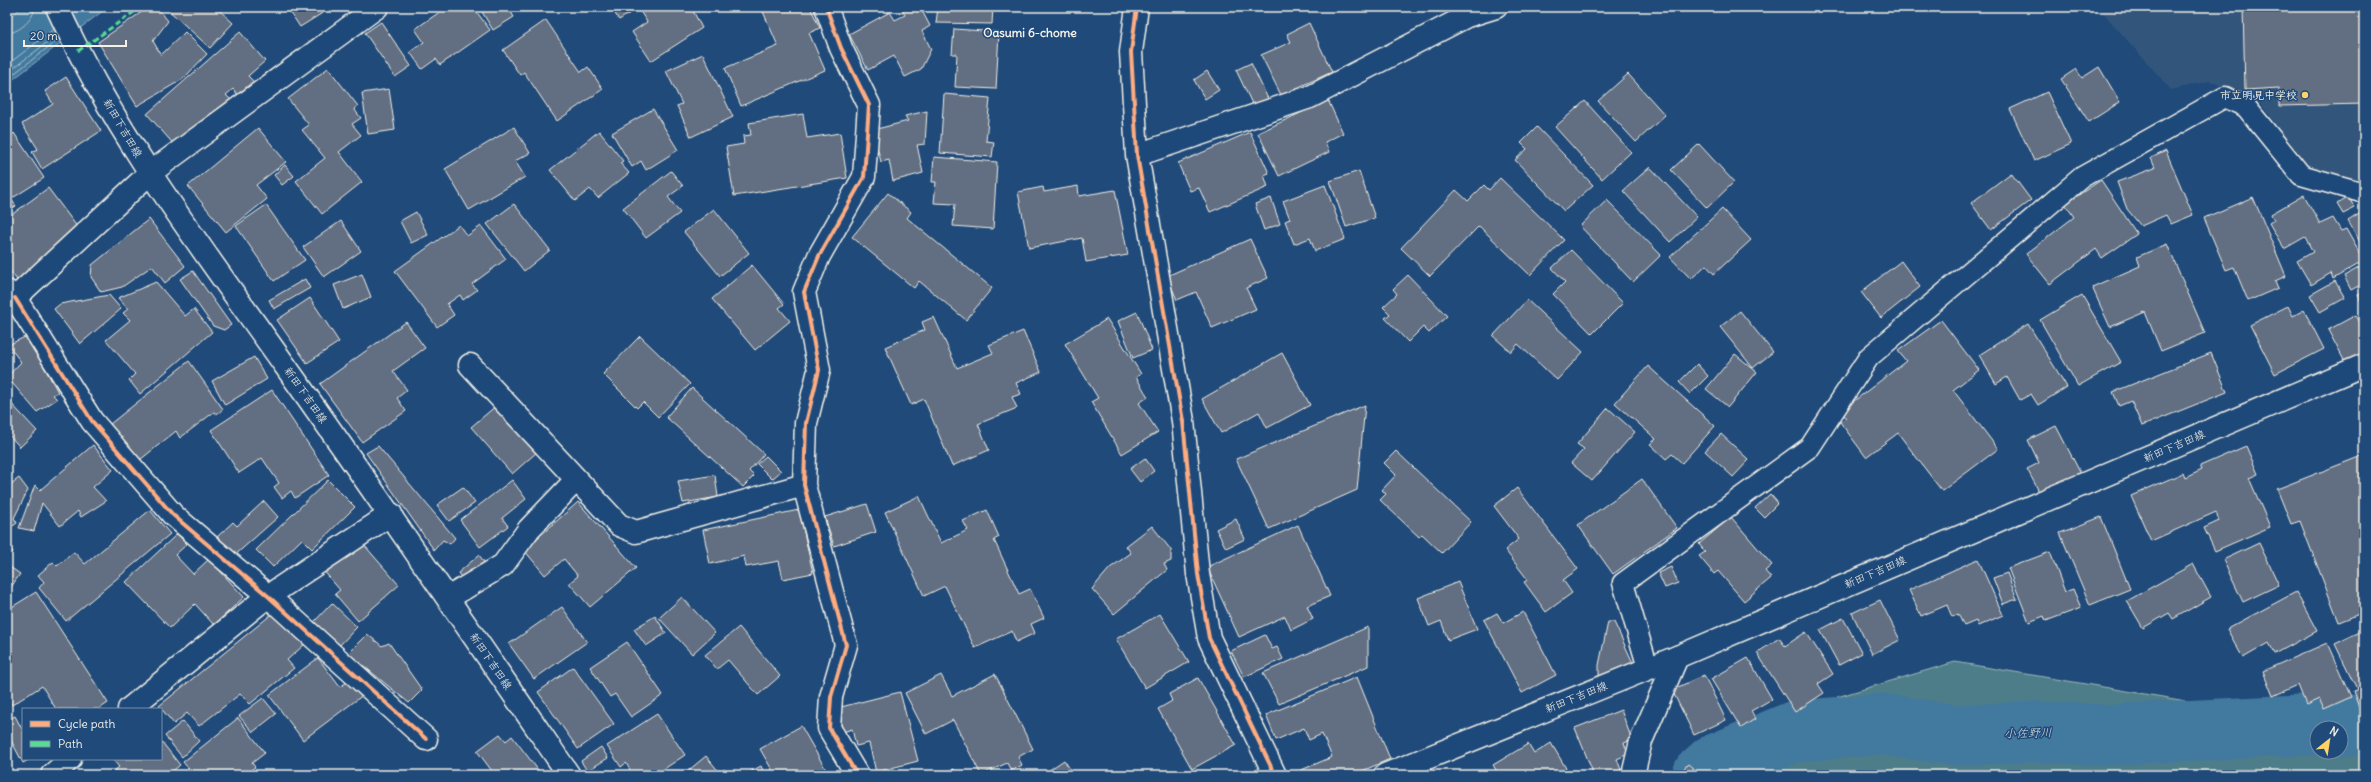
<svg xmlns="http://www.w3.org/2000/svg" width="2371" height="782" viewBox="0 0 2371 782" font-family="Delius,'Klee One',sans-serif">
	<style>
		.built { fill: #33557c }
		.green { fill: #4d7d88; stroke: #a0b7b8; fill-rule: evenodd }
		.water { fill: #43799f; stroke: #8aa9bc }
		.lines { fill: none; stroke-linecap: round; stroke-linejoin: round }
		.shore { stroke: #adc1cb; stroke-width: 1 }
		.river { stroke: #43799f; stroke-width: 61 }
		.building { fill: #626e81; stroke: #f4f1e8 }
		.lane-casing { stroke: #f4f1e8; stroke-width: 23 }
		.street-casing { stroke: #f4f1e8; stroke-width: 25 }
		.secondary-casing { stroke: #f4f1e8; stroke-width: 25 }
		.lane { stroke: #1f4a7a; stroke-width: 20 }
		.street { stroke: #1f4a7a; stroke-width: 22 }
		.secondary { stroke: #1f4a7a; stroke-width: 22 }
		.quiet { stroke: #5adb95; stroke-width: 3; stroke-dasharray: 6 3; stroke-linecap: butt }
		.cycleway-casing { stroke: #1f4a7a; stroke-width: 6 }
		.cycleway { stroke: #ffac80; stroke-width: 4 }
		.poi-dot { fill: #ffd166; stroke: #1f4a7a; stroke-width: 1.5 }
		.labels { text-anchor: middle; stroke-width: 3; stroke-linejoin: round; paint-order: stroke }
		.poi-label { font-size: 11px; font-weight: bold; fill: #f4f1e8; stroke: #1f4a7a; text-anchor: end }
		.street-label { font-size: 11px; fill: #f4f1e8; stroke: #1f4a7a }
		.neighbourhood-label { font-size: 12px; font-weight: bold; fill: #f4f1e8; stroke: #1f4a7a }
		.water-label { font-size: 12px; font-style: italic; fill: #d9dfdd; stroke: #1f4a7a }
	</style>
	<rect width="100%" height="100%" fill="#1f4a7a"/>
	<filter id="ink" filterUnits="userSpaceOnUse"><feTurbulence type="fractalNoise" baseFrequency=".025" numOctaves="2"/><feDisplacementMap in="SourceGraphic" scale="8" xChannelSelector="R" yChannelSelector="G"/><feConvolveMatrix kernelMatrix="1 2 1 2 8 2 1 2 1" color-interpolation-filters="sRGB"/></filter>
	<g filter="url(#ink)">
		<path class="built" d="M2098 7H2364V187L2307 167 2258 100 2209 81 2171 90Z"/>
		<path class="green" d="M1955 662 2364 731V775H1767L1837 697ZM2317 728H2341V752H2317Z"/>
		<path class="water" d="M22 7H108L7 84V19Z"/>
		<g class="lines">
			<path class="shore" d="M7 33C19 33 34 19 35 7
				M7 65 54 29
				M7 73 57 35
				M7 79 59 39"/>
			<path class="river" d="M1703 775 1714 765 1796 731 1881 724 1955 735 2039 732 2103 735 2301 725H2364"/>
		</g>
		<path class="building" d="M149 7H157L168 21 153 41 161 55 185 32 207 54 183 79 137 106 98 42Z
			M165 7H216L233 23 210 48Z
			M287 7H332L300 27Z
			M447 7H473L490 30 440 65 436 59 422 69 410 52 424 42 415 29Z
			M479 7H508L514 17 493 30Z
			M611 7H691L702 28 651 61 632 32 647 22 638 8 619 20Z
			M761 7H810L820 28 809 33 825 70 741 106 725 68 778 46Z
			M920 7 930 26 922 31 931 49 921 69 905 77 894 56 868 70 849 34 890 12 895 20 905 15 901 8 902 7Z
			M938 7H993L992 24 936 23Z
			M2243 7H2364V104L2279 106V88L2245 90Z
			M546 20 581 72 588 67 603 89 557 121 524 72 520 75 503 50Z
			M381 22 411 66 395 77 365 33Z
			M1309 23 1332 72 1281 95 1261 55 1291 42 1287 34Z
			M954 29 999 32 996 89 955 87 957 54H952Z
			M240 32 265 61 248 76 253 81 238 95 233 89 226 95 231 100 177 148 147 114Z
			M703 54 733 117 691 137 677 106 682 104 666 71Z
			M1251 63 1270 103 1255 110 1236 70Z
			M2099 67 2120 102 2089 122 2061 79 2076 69 2082 78Z
			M328 68 358 106 354 109 361 118 352 124 361 135 339 152 362 182 322 214 296 181 325 158 302 130 309 125 288 99Z
			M1207 71 1219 90 1205 99 1194 80Z
			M1628 74 1665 115 1636 142 1598 101Z
			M66 77 101 131 42 169 32 152 38 149 22 124 53 104 45 91Z
			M389 89 395 130 368 134 362 93Z
			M2047 92 2071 144 2034 161 2010 109Z
			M944 94 990 98 986 141 994 142 992 157 940 153Z
			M1328 100 1343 133 1325 142 1329 152 1279 176 1258 133Z
			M1585 101 1631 152 1602 179 1555 127Z
			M653 109 678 150 646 170 641 161 632 167 612 133Z
			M927 111 925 144 917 145 923 173 893 181 889 160 881 162 873 130 908 121 905 116Z
			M803 114 807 138 840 133 847 178 734 196 726 147 744 144 743 136 751 135 749 123Z
			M514 127 530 153 515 161 525 177 469 210 445 169Z
			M1537 127 1593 185 1564 211 1515 160 1527 149 1521 143Z
			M258 128 286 162 256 185 267 199 226 232 188 186Z
			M7 130 11 136 14 133 44 178 11 199 16 206 7 211Z
			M599 131 623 161 620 163 629 173 598 198 590 189 575 201 550 170Z
			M1250 132 1269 173 1264 175 1268 187 1210 212 1199 188 1190 191 1178 163Z
			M1699 144 1734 182 1707 208 1671 170Z
			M2166 151 2193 215 2171 224 2166 215 2141 226 2127 209 2117 182 2155 168 2151 158Z
			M934 157 997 162 993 229 953 226 955 204 934 203 936 182H932Z
			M285 165 294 176 282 185 274 175Z
			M1650 167 1697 217 1670 242 1623 191Z
			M671 171 683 186 668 197 680 213 646 238 623 208Z
			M1359 171 1375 218 1346 227 1330 181Z
			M2011 173 2031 200 1991 230 1971 203Z
			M1500 178 1564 240 1530 275 1479 226 1430 276 1401 248 1456 190 1468 201 1484 185 1489 190Z
			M2101 180 2137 234 2102 258 2096 249 2050 284 2026 254 2074 217 2065 204Z
			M1325 185 1345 239 1315 251 1310 238 1294 244 1285 221 1290 219 1283 201Z
			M1078 186 1079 196 1115 190 1128 255 1086 262 1082 238 1029 248 1018 192 1043 187 1044 192Z
			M48 188 81 232 17 280 7 267V218Z
			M888 193 911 212 907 218 992 288 966 320 919 281 914 288 852 237Z
			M2304 195 2320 224 2333 218 2341 231 2346 229 2364 261 2333 279 2331 273 2311 285 2297 261 2313 252 2305 237 2284 249 2269 223 2274 220 2271 214Z
			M2253 197 2286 276 2275 281 2278 288 2248 301 2234 267 2226 270 2204 218Z
			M2348 197 2355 208 2343 214 2337 204Z
			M1271 198 1280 224 1264 230 1255 204Z
			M1607 200 1661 255 1633 282 1580 226Z
			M514 204 550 250 524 271 487 224Z
			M266 205 305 260 274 281 236 226Z
			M714 209 749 253 720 276 684 232Z
			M1722 209 1751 240 1714 274 1706 265 1691 279 1670 257Z
			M2364 211V249L2348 221Z
			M416 212 428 235 411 243 400 221Z
			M149 219 185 266 165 283 152 266 122 287 101 292 91 277 92 265Z
			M341 221 361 251 324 277 303 247Z
			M459 225 467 236 481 226 506 259 472 284 477 290 463 300 460 295 447 304 454 315 437 327 395 271Z
			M1250 239 1268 278 1246 288 1256 309 1212 328 1196 292 1177 300 1167 276Z
			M2167 244 2205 333 2161 351 2145 312 2110 327 2092 287 2140 266 2137 257Z
			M1571 250 1623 303 1592 334 1553 294 1565 282 1552 268Z
			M1901 261 1920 287 1881 318 1861 292Z
			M752 265 784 304 779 308 790 321 755 350 712 299Z
			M2364 265V283L2351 290 2344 276Z
			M193 271 231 325 224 330 213 326 180 279Z
			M362 274 371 297 343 309 334 285Z
			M1408 275 1447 316 1429 333 1423 327 1408 342 1385 318 1390 314 1383 307 1397 294 1393 289Z
			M305 279 310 288 274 309 269 300Z
			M2335 281 2345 298 2320 312 2310 295Z
			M156 282 185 316 194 309 212 332 140 394 129 380 135 374 106 340 130 320 123 313 128 309 118 298Z
			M2364 292V308L2358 295Z
			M109 295 121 309 80 344 54 309 60 304Z
			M2082 295 2121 362 2078 386 2040 320Z
			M310 298 339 342 307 363 277 320Z
			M1527 300 1583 352 1557 380 1518 344 1511 352 1493 336Z
			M2288 306 2293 316 2304 310 2324 349 2275 374 2250 325Z
			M1740 311 1773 352 1753 368 1720 327Z
			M1137 312 1152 350 1133 358 1118 321Z
			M2356 315 2364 330V358L2347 366 2328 330Z
			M934 317 957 368 993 353 989 345 1023 331 1041 372 1016 383 1021 394 1012 397 1017 408 978 424 989 450 952 466 924 399 911 405 885 347 925 330 922 322Z
			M1107 319 1141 374 1136 377 1148 397 1139 403 1158 432 1122 454 1091 402 1098 398 1065 344Z
			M1941 320 1979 370 1953 390 1998 449 1942 491 1898 433 1866 457 1840 422 1846 418 1841 411 1906 361 1898 351Z
			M406 322 425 348 393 371 407 390 397 398 406 411 362 442 320 384Z
			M2028 324 2067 387 2038 405 2031 394 2020 400 2007 377 1996 384 1979 355Z
			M27 336 58 392 53 395 57 399 37 412 7 377 21 362 8 345Z
			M640 336 690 384 658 417 643 402 637 408 603 374Z
			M1282 353 1310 405 1267 428 1259 412 1221 433 1202 399Z
			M2211 353 2227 392 2142 426 2131 401 2119 406 2113 392Z
			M1735 354 1757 372 1728 407 1706 389Z
			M254 357 267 379 225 405 212 381Z
			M189 361 223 409 217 414 214 412 180 438 176 431 135 464 105 428Z
			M1697 364 1708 376 1690 394 1679 382Z
			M1648 366 1715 426 1682 463 1672 454 1666 459 1650 444 1656 439 1615 403Z
			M692 388 764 454 749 471 754 476 743 487 666 417Z
			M272 390 329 475 295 498 291 491 282 498 274 487 279 483 262 458 239 473 211 430Z
			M7 399 37 431 20 447 7 433Z
			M497 405 537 452 512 474 471 427Z
			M1365 405 1357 490 1269 529 1236 459Z
			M1608 408 1635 432 1592 481 1571 463 1584 449 1577 444Z
			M2056 426 2081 474 2041 495 2027 469 2039 463 2028 440Z
			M1721 434 1749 460 1733 477 1705 451Z
			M93 445 113 470 93 487 106 501 81 517 78 511 60 526 42 503 34 531 19 528 35 485 40 490Z
			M378 446 455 538 450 544 443 540 434 550 366 453Z
			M2246 446 2258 474 2249 478 2270 527 2215 551 2204 528 2219 521 2216 512 2151 541 2131 496 2183 473 2185 478 2202 470 2200 466Z
			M1396 451 1471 522 1442 553 1422 534 1419 537 1380 500 1386 494 1382 490 1396 475 1384 463Z
			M2364 455V603L2361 604 2364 612 2339 622 2300 521 2291 524 2277 489Z
			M766 456 781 471 772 479 757 464Z
			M1145 458 1154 471 1140 482 1130 469Z
			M715 475 718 497 683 503 678 481Z
			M19 478 28 490 14 518 17 523 7 530 11 534 7 537V487Z
			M1642 479 1677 528 1613 574 1578 525Z
			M328 480 355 507 312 549 302 539 273 567 256 550Z
			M512 480 526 499 502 518 508 526 480 547 460 520Z
			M463 487 475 503 449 521 437 505Z
			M1517 488 1578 569 1563 580 1572 593 1546 612 1524 582 1528 580 1505 550 1519 539 1494 506Z
			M1770 494 1778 503 1764 517 1755 508Z
			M919 496 941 543 968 530 963 521 987 510 999 537 994 540 1019 594 1030 589 1044 618 1031 624 1035 633 1016 642 1012 631 975 648 945 586 924 596 885 512Z
			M264 501 278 517 234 556 217 537 233 522 237 526Z
			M578 502 636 568 590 607 569 583 578 576 564 559 545 575 524 550Z
			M867 504 876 532 834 546 825 517Z
			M150 510 170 534 66 621 39 588 44 582 38 575 53 562 57 566 74 552 85 564Z
			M799 510 813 573 783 579 779 561 746 567 744 556 710 564 703 530Z
			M1731 517 1772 565 1765 571 1771 578 1744 601 1718 571 1714 574 1699 556 1705 552 1699 544Z
			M2101 517 2130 589 2090 605 2060 533Z
			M1236 519 1245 539 1226 548 1216 529Z
			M1298 525 1330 596 1307 606 1313 619 1291 630 1285 616 1239 637 1207 567Z
			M1152 526 1171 550V561L1164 564 1167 570 1114 614 1092 589 1110 568 1131 553 1126 546Z
			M177 534 187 544 175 555 193 574 209 559 244 597 214 625 195 604 170 628 126 582Z
			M358 538 399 585 358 621 335 594 340 590 322 569Z
			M2259 543 2279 585 2243 602 2223 560Z
			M7 544 13 552 7 557Z
			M2050 552 2065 592 2073 589 2081 608 2046 621 2044 616 2029 622 2008 568Z
			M479 555 484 562 463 580 458 573Z
			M1978 559 2003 615 1978 626 1976 621 1964 626 1958 614 1952 617 1947 605 1921 616 1909 590Z
			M2193 564 2211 597 2173 619 2169 613 2143 628 2127 601Z
			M7 565 20 574 7 593Z
			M1671 567 1678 583 1665 588 1658 573Z
			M2007 573 2017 599 2003 604 1993 578Z
			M1458 582 1477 629 1448 640 1441 621 1429 626 1418 598Z
			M36 592 108 703 99 709H56L42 686 12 705 7 697V656L10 654 7 650V610Z
			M2296 592 2317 631 2275 654 2269 643 2243 658 2227 629Z
			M682 597 715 633 692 654 659 618Z
			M1880 600 1900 640 1872 654 1852 613Z
			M332 603 357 627 339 646 314 622Z
			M562 607 587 642 534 679 509 644Z
			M1523 612 1556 675 1522 693 1484 620 1497 613 1503 623Z
			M272 614 305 644 287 660 294 668 250 704 240 694 199 726 187 713 174 724 159 706Z
			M1160 614 1189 662 1145 688 1116 639Z
			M655 616 666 633 646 646 634 629Z
			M1843 618 1862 653 1839 665 1820 630Z
			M1608 622H1614L1634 665 1599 677V665Z
			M739 627 780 676 758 695 728 660 717 669 705 655Z
			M1368 627V666L1279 704 1263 673Z
			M2364 630V686L2357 689 2335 644Z
			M1806 632 1833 674 1818 684 1824 693 1795 712 1757 653 1779 638 1785 646Z
			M367 634 382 646 389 643 422 690 409 703 348 653Z
			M1265 635 1272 649 1277 647 1283 659 1244 677 1231 651Z
			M627 642 663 695 631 717 615 694 610 697 590 667Z
			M2327 643 2351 697 2324 709 2319 699 2306 705 2298 685 2273 696 2263 671Z
			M318 658 340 687 351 679 363 695 303 740 269 695Z
			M1748 658 1772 699 1751 711 1755 719 1741 728 1711 679Z
			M573 667 614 724 578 749 538 692Z
			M995 674 1033 749 1018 757 1022 765 1011 771 1007 763 981 775 953 720 926 734 905 693 941 675 952 696Z
			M1704 675 1726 720 1694 735 1672 690Z
			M1357 677 1390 759 1353 775H1301L1299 771 1332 757 1322 734 1309 740 1304 728 1276 740 1266 715Z
			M1198 678 1236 745 1192 769 1158 709 1172 701 1169 694Z
			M2364 687V712L2361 713 2353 691Z
			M900 692 918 761 876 772 869 743 856 746 852 729 843 732 837 708Z
			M263 698 276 714 253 732 239 716Z
			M1621 710 1632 740 1624 743 1628 754 1617 759 1621 770 1609 775H1594L1575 728Z
			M657 714 685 755 655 775H640L638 771 633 775 626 763 621 767 607 746Z
			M15 716 23 731V759H30L23 763 7 733V720Z
			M238 718 265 753 252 763 255 767 244 775H194L183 762Z
			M183 721 199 741 182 757 165 736Z
			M801 726 829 775H775L760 749Z
			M500 734 506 741 512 736 542 775H495L477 751Z
			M161 741 180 765 168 775H109L119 767 112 759H161Z
			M1551 743 1570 775H1499L1493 765 1528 744 1534 754Z
			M601 747 608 758 587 771 581 761Z
			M706 756 720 773 724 769 729 775H683Z
			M1064 760 1074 775H1042Z
			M1688 764 1695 770 1691 775H1678Z
			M761 766 765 775H744Z
			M954 769 956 775H935Z"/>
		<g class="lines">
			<g class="lane-casing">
				<path id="lane" d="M1648 668 1623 583 1810 447 1869 357 2082 177 2225 97 2246 107 2301 175 2364 193"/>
			</g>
			<g class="street-casing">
				<path id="street" d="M826 7 841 48 869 105 864 177 819 256 804 292 819 370 806 423 804 485 846 645 831 697 829 728 857 775
					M1137 7 1131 52 1137 155 1183 421 1198 574 1209 638 1275 775
					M1137 155 1310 97 1467 16 1496 7
					M7 291 15 298 150 173 377 7
					M15 298 92 421 173 515 268 596 426 739
					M470 365 619 525 636 532 804 485
					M448 598 503 565 529 529 576 480
					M129 709 268 596 391 514
					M52 775 70 759
					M1633 775 1641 741 1677 657"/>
			</g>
			<g class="secondary-casing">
				<path id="secondary" d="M57 7C116 137 204 251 286 367 382 502 475 638 569 775
					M1385 775 1677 657 2364 365"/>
			</g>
			<use href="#lane" class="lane"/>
			<use href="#street" class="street"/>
			<use href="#secondary" class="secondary"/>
			<path class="quiet" d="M78 51 141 7"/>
			<g class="cycleway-casing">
				<path id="cycleway" d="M826 7 841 48 869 105 864 177 819 256 804 292 819 370 806 423 804 485 846 645 831 697 829 728 857 775
					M1137 7 1131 52 1137 155 1183 421 1198 574 1209 638 1275 775
					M15 298 92 421 173 515 268 596 426 739"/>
			</g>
			<use href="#cycleway" class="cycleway"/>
		</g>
	</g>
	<circle class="poi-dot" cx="2305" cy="95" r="4"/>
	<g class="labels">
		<g class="poi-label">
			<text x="2297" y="99">市立明見中学校</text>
		</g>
		<g class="street-label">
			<text transform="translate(123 128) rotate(60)" y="4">新田下吉田線</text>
			<text transform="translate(306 395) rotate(55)" y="4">新田下吉田線</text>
			<text transform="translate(2174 446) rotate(-23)" y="4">新田下吉田線</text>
			<text transform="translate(1875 572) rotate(-23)" y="4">新田下吉田線</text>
			<text transform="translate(491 661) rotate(56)" y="4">新田下吉田線</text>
			<text transform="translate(1576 697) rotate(-22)" y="4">新田下吉田線</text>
		</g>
		<g class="neighbourhood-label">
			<text x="1030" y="37">Oasumi 6-chome</text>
		</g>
		<g class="water-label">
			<text transform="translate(2028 733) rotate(-1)" y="4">小佐野川</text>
		</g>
	</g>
	<rect width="2371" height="782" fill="none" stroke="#1f4a7a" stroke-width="24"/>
	<rect x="12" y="12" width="2347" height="758" fill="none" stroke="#f4f1e8" stroke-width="1.5" filter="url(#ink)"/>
	<rect x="22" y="708" width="140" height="52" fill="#1f4a7a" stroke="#748da6"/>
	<rect x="30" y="721" width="20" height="6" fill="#ffac80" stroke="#748da6"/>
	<text x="58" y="728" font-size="12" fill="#f4f1e8">Cycle path</text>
	<rect x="30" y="741" width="20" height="6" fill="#5adb95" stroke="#748da6"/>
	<text x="58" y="748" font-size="12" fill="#f4f1e8">Path</text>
	<g transform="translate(2329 740) rotate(30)"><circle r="19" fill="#1f4a7a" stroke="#748da6"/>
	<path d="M0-3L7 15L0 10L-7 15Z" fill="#ffd166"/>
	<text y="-6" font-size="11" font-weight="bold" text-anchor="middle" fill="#f4f1e8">N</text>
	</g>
	<path d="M24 40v6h102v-6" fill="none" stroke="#f4f1e8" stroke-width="2"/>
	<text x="30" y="40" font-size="12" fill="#f4f1e8" stroke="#1f4a7a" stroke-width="3" paint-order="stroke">20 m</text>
</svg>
